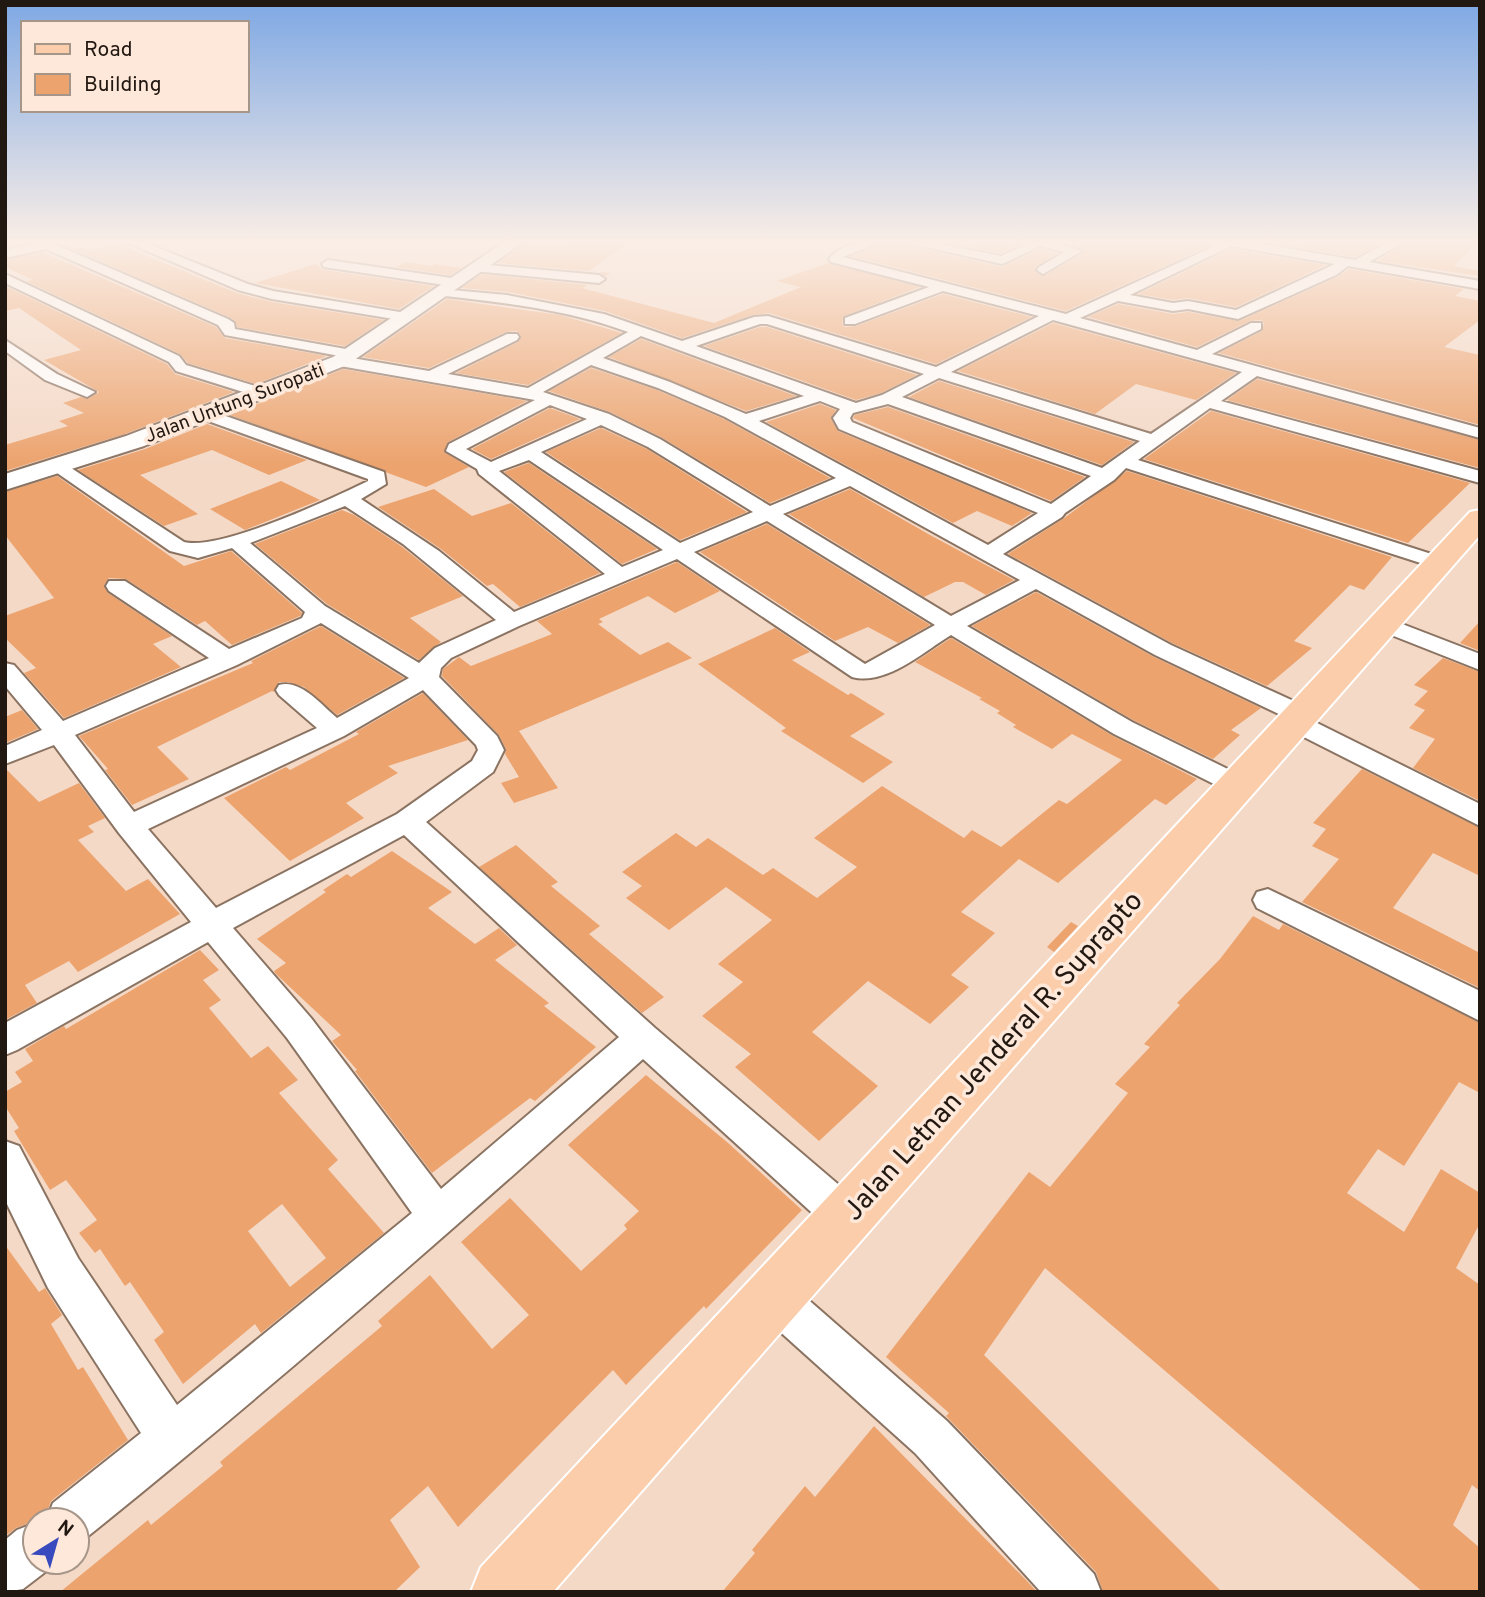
<svg xmlns="http://www.w3.org/2000/svg" width="1485" height="1597" viewBox="0 0 1485 1597" font-family="Overpass,sans-serif">
	<style>
		.building { fill: #eca36e; fill-rule: evenodd }
		.lines { fill: none; stroke-linecap: round; stroke-linejoin: round }
		.street-casing { stroke: #8b7362; stroke-width: 4 }
		.secondary-casing { stroke: #8b7362; stroke-width: 4 }
		.primary-casing { stroke: #fff; stroke-width: 4 }
		.street { fill: #fff; fill-rule: evenodd }
		.secondary { fill: #fff; fill-rule: evenodd }
		.primary { fill: #fbcdaa; fill-rule: evenodd }
		.labels { text-anchor: middle; stroke-width: 7; stroke-linejoin: round; paint-order: stroke }
		.far-street-label { font-size: 19px; fill: #221812; stroke: #fee8d9 }
		.near-street-label { font-size: 28px; fill: #221812; stroke: #fee8d9 }
	</style>
	<rect width="100%" height="100%" fill="#f4d9c7"/>
	<path class="building" d="M569 241H631L589 271 611 273 605 276 599 272 498 263 526 243 561 246Z
		M889 241 1001 267 1040 249 1058 253 1035 269 1036 272 1044 276 1085 252 1083 248 1059 241H1214L1209 246 1066 311 851 256Z
		M938 241H1026L1001 253Z
		M1262 241H1384L1355 257Z
		M1408 241H1480L1454 266 1480 271V276L1377 261Z
		M118 244 237 293 272 302 384 320 345 346 237 327 235 321 229 317 72 249 82 247 91 250Z
		M1231 249 1326 265 1236 307 1188 298 1173 300 1138 294Z
		M42 252 216 327 225 338 327 356 256 384 188 363 180 354 26 281 33 280 5 267V260Z
		M406 262 431 266 435 264 461 268 450 275 395 267Z
		M828 263 920 287 844 316 842 324 845 327 856 326 943 294 1032 317 936 364 769 313 753 315 682 338 605 311 508 292 462 288 482 274 588 285 582 288 714 323 801 287 777 281Z
		M315 264 324 270 434 286 399 309 255 283Z
		M1349 269 1464 289 1455 296 1480 301V320L1444 347 1480 355V425L1219 353 1262 331 1264 323 1261 320 1250 321 1197 347 1088 317 1118 304 1173 314 1188 312 1239 321 1337 277Z
		M5 286 167 364 175 374 234 392 125 434 5 471V445L68 426 59 421 84 413 63 403 81 397 88 399 99 392 44 360 81 350 19 308 5 311Z
		M447 299 560 315 622 333 528 385 456 373 518 342 521 336 517 331 506 332 429 368 363 357Z
		M1053 323 1236 373 1196 400 1136 384 1095 414 958 371Z
		M760 327H767L917 375 881 393 856 400 704 346Z
		M641 339 796 396 746 411 609 357Z
		M591 368 657 390 724 419 830 478 770 503 661 437 610 412 549 391Z
		M343 369 527 401 448 442 444 452 469 467 426 487 230 415Z
		M1257 379 1480 440V468L1227 400Z
		M939 381 1134 442 1102 465 909 397Z
		M820 404 836 410 831 419 838 431 1032 513 1012 526 977 511 953 523 766 422Z
		M888 407 1085 477 1051 501 853 418 855 415Z
		M550 408 580 419 491 459 472 449Z
		M1211 411 1470 483 1408 543 1144 459Z
		M207 424 307 460 269 475 212 450 140 475 198 514 164 526 78 470 145 449Z
		M601 428 647 449 747 512 680 540 546 452Z
		M529 463 657 549 622 564 504 472Z
		M1127 471 1392 557 1364 590 1350 585 1294 641 1312 648 1267 686 1172 643 1008 554 1063 519Z
		M57 476 184 566 231 551 302 613 300 616 232 645 205 621 197 625 126 579 109 578 104 585 108 593 172 636 153 644 181 667 64 718 24 673 36 668 5 638V616L54 598 5 535V492Z
		M281 481 320 500 245 530 210 509Z
		M434 489 472 516 511 503 600 573 520 607 493 584 487 586 441 549 378 507Z
		M850 489 930 535 1014 580 986 595 963 582H955L924 597 789 514Z
		M342 510 354 515 401 546 463 596 410 618 441 642 419 660 327 604 255 544Z
		M767 524 930 625 898 643 868 627 835 641 700 552Z
		M677 562 720 591 675 613 648 596 599 619 603 622 598 624 640 655 668 642 692 658 519 731 558 788 514 803 501 783 519 777 505 754 506 749 499 735 442 676 443 669 459 657 471 666 552 634 537 621Z
		M1036 592 1154 657 1261 708 1231 730 1240 735 1213 759 1133 720 972 626Z
		M1480 621V651L1460 643Z
		M321 626 404 678 337 715 304 687 288 682H279L274 692 272 691 157 747 189 779 132 805 105 770 108 769 79 736 253 663 251 661Z
		M775 628 810 652 792 660 848 695 851 693 885 714 850 736 893 762 863 783 781 731 786 728 698 664Z
		M951 638 1113 736 1197 779 1166 805 1155 799 1058 883 1019 859 961 912 995 933 951 975 969 987 930 1024 868 981 812 1032 878 1086 819 1141 735 1067 751 1054 702 1016 743 982 718 964 772 920 726 887 669 930 626 898 642 886 622 872 676 833 696 847 708 838 763 875 773 868 817 898 857 867 814 838 882 786 964 838 972 830 1001 847 1059 800 1067 804 1122 760 1072 734 1052 749 1013 727 1016 725 997 713 1000 711 979 699 982 698 915 662Z
		M1443 658 1480 672V801L1413 768 1435 739 1409 728 1425 710 1414 705 1428 691 1414 685Z
		M423 693 468 740 388 766 398 773 346 803 364 818 290 861 224 798 286 767 290 770 359 734 356 732Z
		M22 710 38 729 5 743V717Z
		M5 768 39 802 79 783 105 818 88 826 94 832 78 840 126 891 148 879 180 914 78 972 69 961 25 985 37 1003 5 1020Z
		M1362 769 1480 828V876L1433 853 1393 908 1480 953V988L1302 902 1339 859 1312 846 1326 829 1313 823Z
		M516 845 558 882 551 886 600 926 589 934 664 997 642 1013 479 867Z
		M392 851 452 892 428 908 475 944 499 928 517 945 495 960 549 1003 544 1006 596 1047 535 1101 530 1098 432 1173 355 1071 357 1070 332 1041 341 1035 276 974 274 971 286 963 257 939 326 892 323 890 347 874 351 877Z
		M1253 916 1279 930 1283 924 1480 1023V1093L1459 1082 1404 1166 1378 1149 1347 1193 1404 1232 1441 1169 1480 1193V1223L1456 1268 1480 1285V1491L1472 1485 1453 1525 1480 1548V1592H1423L1045 1268 984 1355 1222 1592H1103L1096 1572 946 1416 949 1413 886 1357 1029 1172 1050 1187 1128 1093 1115 1084 1150 1047 1144 1044 1180 1005 1177 1003 1220 959Z
		M1071 922 1078 926 1054 952 1047 947Z
		M200 950 219 970 203 980 221 1000 209 1008 251 1058 268 1046 298 1080 279 1093 338 1160 328 1169 384 1233 261 1333 255 1324 183 1384 154 1340 164 1332 130 1282 125 1286 100 1249 95 1253 79 1233 97 1220 66 1180 50 1190 14 1131 19 1128 5 1106V1092L22 1082 15 1072 33 1061 25 1049 64 1026 66 1029ZM282 1204 326 1258 290 1287 248 1231Z
		M646 1075 727 1142 802 1210 706 1309 704 1306 626 1385 613 1370 458 1527 428 1486 390 1520 420 1567 394 1592H60L148 1520 151 1525 223 1466 220 1462 382 1326 378 1321 430 1275 492 1349 529 1315 461 1242 510 1198 581 1271 627 1229 624 1225 639 1211 568 1145Z
		M5 1245 39 1292 45 1288 62 1315 51 1324 78 1370 83 1367 128 1440 51 1501 48 1509 34 1521 16 1528 5 1536Z
		M874 1426 1027 1581 1037 1592H722L755 1553 752 1550 805 1486 815 1497Z"/>
	<g class="lines">
		<g class="street-casing">
			<path id="street" d="M47 241 228 319 234 323 235 329 357 351 360 354 352 358 429 371 507 334H517L519 337 517 340 448 374 528 388 628 332C570 310 507 303 445 296L438 292 440 289 507 295 604 314 682 341 754 317 768 316 936 367 1039 316 943 291 855 324H845V318L929 287 831 262 829 259C840 244 864 241 882 241L843 257 1066 314 1211 248 1218 241H1246L1355 260 1390 241H1405L1369 262 1480 281V289L1348 266 1336 275 1238 319 1188 309 1173 311 1118 301 1080 318 1197 350 1251 323H1261V329L1212 354 1480 428V438L1257 376 1221 401 1480 471V483L1210 408 1138 460 1447 559 1451 563 1447 567H1433L1126 468 1114 480 1065 513 1062 517 1003 554 1171 645 1311 709 1315 715 1311 720 1480 804V826L1286 728 1282 722 1285 717 1155 655 1036 589 967 626 1132 722 1246 778 1250 784 1246 790 1236 793 1226 790 1114 734 951 635C923 652 886 686 852 677L677 559 519 626 451 658 441 668 439 677 497 736 504 750 493 772 426 822 655 1028 860 1203 866 1217 860 1231 846 1236 832 1231 643 1059C461 1223 277 1384 87 1537L77 1542V1520H46L53 1503 141 1433 48 1288 5 1200V1141L19 1146 78 1258 177 1405 412 1213 287 1038 208 942 17 1050 5 1055V1023L191 922 119 833 54 745 5 764V746L42 730 5 686V663L14 665 63 721 209 658 109 591 106 586 109 581H125L229 649 302 618 305 612 232 548 198 558 170 551 47 466 56 461 62 462 184 542C220 551 331 499 368 481V479L200 418 198 414 200 410 206 409 384 472 386 484 361 499 439 551 514 612 605 574 479 474 477 469 446 451 449 444 535 400 340 366 332 361 335 358 345 357 225 335 218 325 46 249 5 258V250ZM1231 246 1335 264 1236 310 1188 301 1173 303 1130 295ZM1053 320 1242 372 1151 434 951 372ZM760 324H767L924 374 882 395 856 403 696 346ZM641 336 804 396 746 414 670 382 603 358ZM591 365 658 388 725 417 836 478 770 506 660 439 609 414 543 392ZM939 378 1140 441 1102 468 902 397ZM820 401 840 409 833 418 839 429 1038 513 988 545 759 421ZM888 404 1091 476 1051 504 852 422 850 418 853 413ZM550 405 587 419 491 462 466 449ZM601 425 648 447 753 512 680 543 541 452ZM529 460 663 550 622 567 499 471ZM850 486 1020 580 951 616 783 514ZM345 506 403 544 496 620 435 648 419 663 325 606 250 543ZM767 521 935 625 865 664 694 552ZM321 623 409 678 337 718C321 705 301 679 279 685L276 690 279 695 317 728 134 812 75 735 237 665ZM423 690 476 745 478 750 472 761 397 814 216 908 148 829 344 736ZM404 835 619 1037 441 1189 311 1018 233 928Z
				M124 241H141L248 284 273 291 406 313 413 317 406 321 272 299 238 290Z
				M899 241H924L1001 256 1028 244 1029 241H1050L1082 251 1043 274 1037 270 1039 267 1065 252 1040 246 1002 264Z
				M328 260 458 279 465 283 458 287 324 267 322 264Z
				M478 264 599 275 605 279 599 283 474 271 472 268Z
				M5 274 179 356 186 365 268 390 270 393 262 398 176 371 169 362 5 283Z
				M5 340 57 374 95 392 87 397 45 380 5 351Z
				M1384 617 1480 654V670L1376 629 1373 624 1376 619Z
				M1268 889 1480 991V1021L1257 908 1253 900 1257 892Z
				M773 1276 788 1282 947 1421 1094 1574 1101 1592H1041L915 1453 758 1312 752 1297 758 1282Z
				M35 1523V1562H54L53 1566 23 1589 5 1592V1540L17 1530Z"/>
		</g>
		<g class="secondary-casing">
			<path id="secondary" d="M506 241H525L347 365 144 446 5 490V474L126 436 333 357Z"/>
		</g>
		<g class="primary-casing">
			<path id="primary" d="M1480 510V535L553 1592H471L481 1567 1470 512Z"/>
		</g>
		<use href="#street" class="street"/>
		<use href="#secondary" class="secondary"/>
		<use href="#primary" class="primary"/>
	</g>
	<linearGradient id="sky" x2="0" y2="1"><stop stop-color="#7ea8e4"/><stop offset="0.52" stop-color="#faeee6"/><stop offset="1" stop-color="#faeee6" stop-opacity="0"/></linearGradient>
	<rect width="1485" height="465" fill="url(#sky)"/>
	<g class="labels">
		<g class="far-street-label">
			<text transform="translate(234 402) rotate(-21)" y="7">Jalan Untung Suropati</text>
		</g>
		<g class="near-street-label">
			<text transform="translate(992 1055) rotate(-48)" y="10">Jalan Letnan Jenderal R. Suprapto</text>
		</g>
	</g>
	<rect width="1485" height="1597" fill="none" stroke="#221812" stroke-width="14"/>
	<rect x="21" y="21" width="228" height="91" fill="#fee8d9" stroke="#a69589" stroke-width="2"/>
	<rect x="35" y="44" width="35" height="10" fill="#fbcdaa" stroke="#a69589" stroke-width="2"/>
	<text x="84" y="56" font-size="21" fill="#221812">Road</text>
	<rect x="35" y="74" width="35" height="21" fill="#eca36e" stroke="#a69589" stroke-width="2"/>
	<text x="84" y="91" font-size="21" fill="#221812">Building</text>
	<g transform="translate(56 1541) rotate(37)"><circle r="33" fill="#fee8d9" stroke="#a69589" stroke-width="2"/>
	<path d="M0-5L12 26L0 18L-12 26Z" fill="#384abd"/>
	<text y="-10" font-size="19" font-weight="bold" text-anchor="middle" fill="#221812">N</text>
	</g>
</svg>
